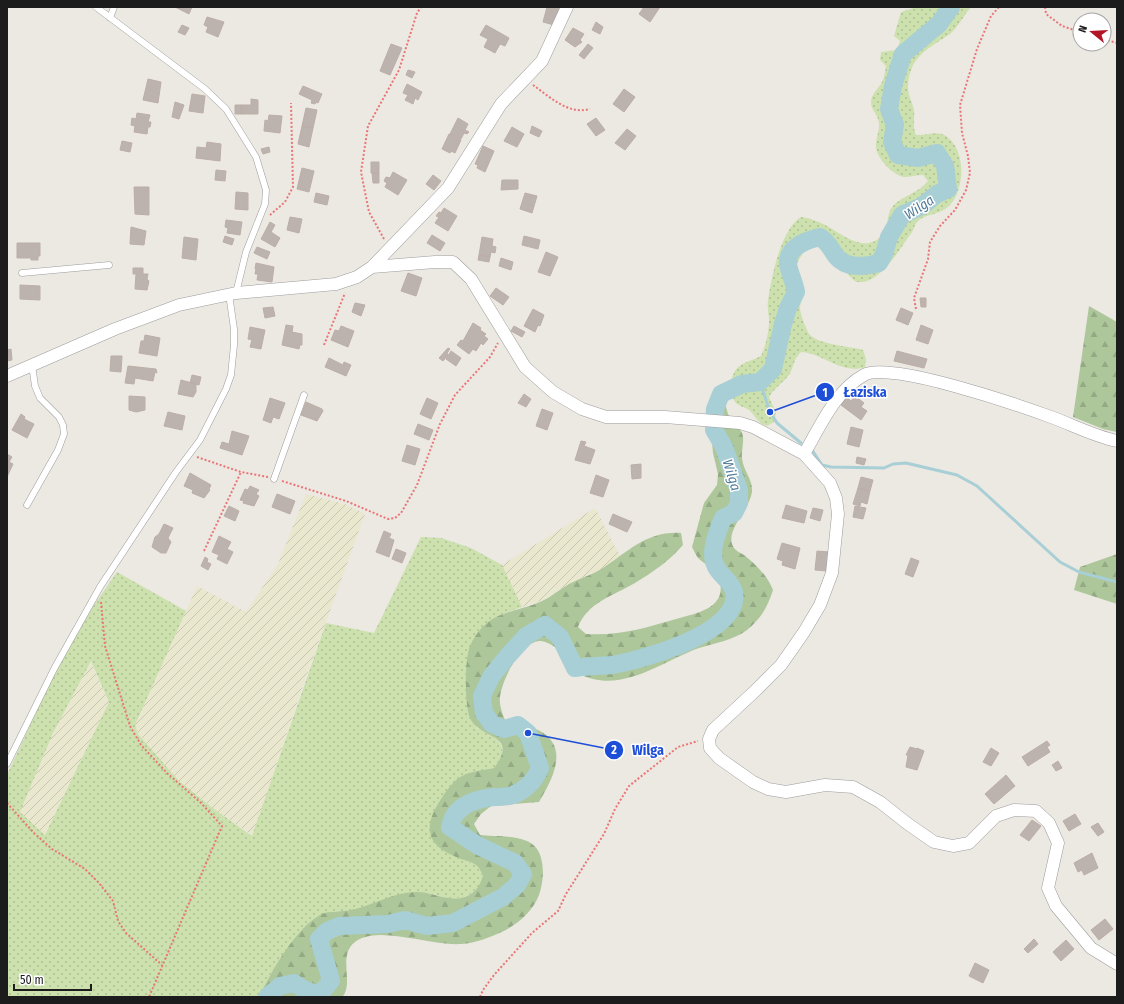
<svg xmlns="http://www.w3.org/2000/svg" width="1124" height="1004" viewBox="0 0 1124 1004" font-family="'Fira Sans Condensed',sans-serif">
	<style>
		.farmland { fill: url(#farmland-furrows) }
		.grass { fill: url(#grass-dots); fill-rule: evenodd }
		.forest { fill: url(#forest-firs) }
		.lines { fill: none; stroke-linecap: round; stroke-linejoin: round }
		.stream { stroke: #a7cfd5; stroke-width: 3 }
		.river { stroke: #a7cfd5; stroke-width: 18 }
		.building { fill: #bcb3af; stroke: #bcaea6 }
		.service-casing { stroke: #9d9d9d; stroke-width: 7 }
		.minor-casing { stroke: #9d9d9d; stroke-width: 13 }
		.path { stroke: #ea7576; stroke-width: 2; stroke-dasharray: 2 2; stroke-linecap: butt }
		.service { stroke: #fff; stroke-width: 6 }
		.minor { stroke: #fff; stroke-width: 12 }
		.labels { text-anchor: middle; stroke-width: 3; stroke-linejoin: round; paint-order: stroke }
		.water-label { font-size: 14px; font-style: italic; fill: #507b99; stroke: #fff }
		.leader { fill: none; stroke: #1d4ed8; stroke-width: 1.5 }
		.callout-dot { fill: #1d4ed8; stroke: #fff; stroke-width: 1.5 }
		.mark-label { font-size: 12px; text-anchor: middle; font-weight: bold; fill: #fff }
		.callout-label { font-size: 14px; text-anchor: middle; font-weight: bold; fill: #1d4ed8; stroke: #fff; stroke-width: 3; stroke-linejoin: round; paint-order: stroke }
	</style>
	<defs>
		<pattern id="farmland-furrows" width="10" height="10" patternUnits="userSpaceOnUse"><rect width="10" height="10" fill="#e9e8cf"/><path d="M-1 1l2-2M0 10L10 0M9 11l2-2" fill="none" stroke="#c7c6b1"/></pattern>
		<pattern id="grass-dots" width="8" height="8" patternUnits="userSpaceOnUse"><rect width="8" height="8" fill="#cce1ad"/><path d="M2 2h.1M6 6h.1" fill="none" stroke="#afc094" stroke-width="1.8" stroke-linecap="round"/></pattern>
		<pattern id="forest-firs" width="22" height="20" patternUnits="userSpaceOnUse"><rect width="22" height="20" fill="#adc79b"/><path d="M5 1l3.5 6h-7zM16 11l3.5 6h-7z" fill="#94aa85"/></pattern>
	</defs>
	<rect width="100%" height="100%" fill="#ece8e2"/>
	<path class="farmland" d="M306 494 345 504 365 514 301 691 253 836 214 809 179 781 138 734 135 725 197 586 246 612 278 564Z
		M595 508 620 556 602 569 572 582 543 600 522 607 502 565Z
		M91 661 109 702 45 835 20 812 53 733Z"/>
	<path class="grass" d="M917 7H971C964 15 958 27 950 34 928 49 909 56 908 87 908 96 913 103 914 111 915 120 912 126 916 135 926 136 937 130 946 136 967 150 965 192 948 207 939 215 925 214 918 221 915 223 914 229 912 232 900 248 881 284 858 282 847 281 834 247 821 239 807 244 792 264 795 280 796 285 799 289 801 294 802 299 800 305 800 309 800 313 807 332 810 335 820 345 849 346 863 350L866 359 865 367C842 375 823 353 801 352 793 359 794 367 789 375 783 383 774 388 769 397L776 413 774 422 767 426C757 423 756 416 749 410 745 407 738 406 735 402 728 392 730 371 741 365 747 361 754 360 761 356 766 345 769 332 769 320 769 314 767 307 768 301 771 278 781 229 801 217 809 218 818 221 825 225 841 233 866 256 883 234 889 226 886 214 893 206 903 195 919 193 928 181L923 175C916 175 910 177 904 177 893 175 877 159 876 147 875 139 880 131 879 123 878 113 868 109 872 97 874 92 878 88 881 84 884 79 885 72 886 66L880 60 881 52 897 50 900 41 894 36 901 12Z
		M421 537 441 538 471 548 502 565 522 607 500 615 477 728C498 739 512 744 494 768L472 772 436 844 444 851 477 865 483 875 480 886 472 893 462 898 450 899 429 893 354 910 331 912 270 975 259 997H7V775L70 640 117 572 186 611 135 725 138 734 179 781 214 809 252 836 326 623 374 633ZM91 661 109 702 45 835 20 812 53 733Z"/>
	<path class="forest" d="M1089 306 1117 322V432L1103 429 1073 417Z
		M722 400C727 405 726 410 729 416 733 422 739 427 742 433 745 440 741 451 742 458 743 471 753 479 752 492 749 511 723 532 734 548 736 551 741 553 744 555 756 565 767 575 773 590 768 606 761 619 747 630 734 640 715 643 699 648 665 660 630 688 593 679 586 677 579 675 574 670 571 667 570 662 568 659 563 652 550 642 541 641 521 640 502 680 500 697 499 704 502 713 505 720 515 725 528 725 538 730 571 746 552 780 539 802L491 806 481 814 474 824 480 835C496 837 527 834 537 849 545 861 544 881 539 895 533 911 519 923 504 931 490 937 477 943 461 944 433 946 386 928 362 938 333 950 356 983 342 997H259C271 972 295 929 320 915 327 911 336 912 343 911 369 909 390 892 417 892 432 892 446 901 461 898 474 895 480 887 483 875 481 872 479 867 476 865 471 861 462 860 456 857 424 844 424 825 441 799 458 773 464 773 494 768 519 734 483 740 471 720 464 709 465 661 469 649 473 637 481 627 491 620 507 610 525 609 542 601 553 596 562 587 573 582 583 577 594 574 603 568 629 551 647 531 681 533L683 545C669 561 653 572 635 583 613 596 588 602 578 627L586 634C621 636 644 628 676 619 693 614 726 609 720 583 718 572 706 565 698 558 696 555 694 551 692 547L704 503 717 485 718 474 713 453 711 431 717 409Z
		M1117 554V604L1074 590 1080 567Z"/>
	<g class="lines">
		<path class="stream" d="M760 382 770 412 777 423 801 443
			M812 450 822 465 831 467 884 468 893 464 906 463 957 475 977 486 1060 562 1079 572 1117 582"/>
		<path class="river" d="M267 997 280 986 294 983 305 990 319 995 331 981 319 939 327 931 339 926 388 924 405 920 427 926 453 923 503 897 517 885 523 874 515 863 477 845 450 827C454 806 474 799 494 797 500 797 507 797 513 795 526 790 535 780 540 768L528 733 518 725 504 729 492 724 484 713 482 696 491 677 506 658 526 636 545 625 560 637 575 668C588 666 600 666 612 665 641 660 742 633 734 592 732 583 723 577 718 570 707 555 717 533 723 518L734 513 739 503V490L724 447 714 430 715 409 721 394 742 384 760 382 773 369 783 324 788 308 796 292C795 284 789 272 788 264 787 247 807 240 820 237 832 245 832 254 840 260 851 269 867 266 879 263L884 254 889 237 902 215 922 206 937 194 948 189 945 166 937 153 918 158 898 155 892 142 895 125 889 109 893 86 903 54 939 24 951 7"/>
	</g>
	<path class="building" d="M175 7H192L189 14Z
		M547 7H560L554 25 543 22Z
		M644 7H660L650 22 639 14Z
		M207 17 224 22 218 37 206 32 208 27 204 25Z
		M596 22 603 27 600 34 592 30Z
		M182 25 189 28 185 35 178 32Z
		M486 25 509 38 505 46 500 44 495 53 484 47 488 39 480 35Z
		M573 28 584 34 580 40 582 42 575 47 565 40Z
		M391 44 402 48 390 75 380 71Z
		M588 44 593 48 584 59 579 55Z
		M408 70 415 72 412 78 406 75Z
		M148 79 161 82 158 103 143 100Z
		M407 84 422 92 418 100 415 98 413 104 405 100 408 95 403 93Z
		M303 86 322 94 318 103 316 102 315 104 311 103 312 100 299 94Z
		M624 89 635 97 624 112 613 104Z
		M192 94 205 96 203 113 189 111Z
		M251 99 258 100V114H241V105H251Z
		M175 102 184 105 179 119 172 117Z
		M235 105H241V114H235Z
		M306 108 317 110 313 128 302 126Z
		M137 113 150 115 148 122H151L150 127H148L147 134 134 132 135 126 131 125 132 118 136 119Z
		M269 115 282 116 280 133 264 131 265 120 268 121Z
		M458 118 468 124 465 130 469 132 467 134 464 133 461 139 450 134Z
		M596 118 605 130 596 136 587 124Z
		M302 126 313 128 309 147 298 144Z
		M532 126 542 131 539 137 530 133Z
		M512 127 524 134 517 147 504 141Z
		M627 129 636 136 625 150 615 143Z
		M449 134 461 140 455 153 451 151 450 153 442 149Z
		M122 141 132 143 130 152 120 150Z
		M207 142 221 144 220 161 196 158 197 147 206 148Z
		M483 146 494 151 485 172 477 168 478 165 475 164Z
		M269 147 270 152 263 154 261 149Z
		M371 162H379V173H371Z
		M302 168 314 171 309 192 297 189Z
		M216 170 226 171 225 181 215 180Z
		M393 172 407 180 398 195 385 187 387 183 384 181 386 177 390 178Z
		M372 173H379V183H373Z
		M433 175 441 181 434 190 426 184Z
		M502 180H518V189L501 190Z
		M134 187H149V215L135 214Z
		M236 192 248 193V210L235 209Z
		M316 193 329 196 327 205 314 202Z
		M525 193 537 196 532 213 520 209Z
		M444 208 457 216 448 231 435 223 439 217 436 216 439 212 441 213Z
		M290 217 302 219 299 233 287 230Z
		M226 220 242 222 240 235 227 233 228 228 225 227Z
		M270 222 275 225 271 232 280 238 275 247 261 239Z
		M131 227 146 231 144 245 130 244Z
		M432 235 445 243 440 251 427 243Z
		M225 236 234 239 232 245 223 242Z
		M524 236 540 240 538 249 522 245Z
		M184 237 198 239 196 260 182 258Z
		M482 237 493 239 492 246 496 247 495 253 491 252 490 257 479 255Z
		M17 243H40V256H38V260H31V258H17Z
		M257 247 270 252 267 259 254 253Z
		M546 252 558 257 550 276 538 272Z
		M479 255 490 257 489 262 478 260Z
		M501 258 513 262 511 270 499 266Z
		M256 263 274 267 272 282 257 280 258 274H255L256 269H255Z
		M133 268H143V274H148L147 279 149 281 147 290 135 289 136 274H133Z
		M408 273 422 278 416 296 401 291Z
		M20 285 40 286V300L20 299Z
		M496 288 509 297 503 305 490 296Z
		M920 298H926V307H921Z
		M355 303 365 305 361 316 352 312Z
		M273 307 275 316 265 318 263 308Z
		M901 308 913 313 908 325 896 320Z
		M533 309 544 315 540 326 538 325 535 332 524 326Z
		M473 323 481 328 480 330 486 334 484 336 488 339 483 345 481 343 476 351 473 349 469 354 457 345 461 340 463 341Z
		M286 325 293 326 292 332 302 334V345H300L299 349 282 345Z
		M921 325 933 330 928 344 916 340Z
		M341 326 354 331 348 347 331 340 335 330 339 331Z
		M514 326 525 332 522 337 511 331Z
		M250 327 265 330 261 349 250 347 252 340 248 339Z
		M145 335 160 338 157 356 139 353 141 341H144Z
		M448 348 450 349 447 353 448 355 443 361 439 358Z
		M11 349 12 360 7 361V350Z
		M451 351 461 358 456 366 446 359Z
		M897 351 927 359 924 368 894 361Z
		M111 356H122L121 372 110 371Z
		M329 358 343 365 344 362 351 365 346 376 325 367Z
		M128 366 156 369 157 373 155 372 153 381 135 378 134 384 125 383Z
		M192 375 201 377 199 385 190 383Z
		M181 380 196 384V392L193 397 178 394Z
		M524 394 531 399 526 407 518 403Z
		M129 396 145 397V410L136 412 129 410Z
		M855 396 864 403 861 407 867 411 861 420 841 405 847 397 851 401Z
		M270 398 285 403 279 419 273 417 271 423 263 420Z
		M427 398 438 403 431 419 420 414Z
		M306 402 322 409 323 411 317 421 301 415Z
		M542 409 553 413 547 430 536 426Z
		M168 412 185 416 182 430 164 426Z
		M21 414 25 417 24 419 34 424 27 438 12 430Z
		M418 424 433 430 429 440 414 434Z
		M851 427 863 430 859 447 847 444Z
		M232 431 249 436 242 455 220 448 222 442 229 444Z
		M581 441 586 442 584 446 595 450 590 464 575 460Z
		M407 445 420 449 415 465 402 461Z
		M7 454 12 457 9 462 13 464 7 477Z
		M857 457 866 459 864 465 856 463Z
		M641 464V478L632 479 631 465Z
		M190 473 211 485 209 489 210 490 204 498 192 493 193 490 184 486Z
		M596 475 609 480 603 497 590 493Z
		M861 477 873 480 870 491 858 488Z
		M250 486 259 490 256 494 259 496 254 506 243 503 244 501 240 500 245 489 248 490Z
		M858 488 870 491 867 504 861 502 860 506 853 504Z
		M277 494 295 501 290 514 272 507Z
		M786 505 807 511 804 523 782 518Z
		M229 506 239 511 235 521 224 516Z
		M855 506 866 508 863 519 853 517Z
		M813 508 823 510 820 521 810 518Z
		M613 514 632 522 627 532 609 524Z
		M164 524 173 528 168 538 171 542 166 553H161L152 547 155 537 159 534Z
		M384 531 391 534 389 538 394 540 389 557 376 552Z
		M219 536 231 542 227 549 233 552 227 564 217 559 219 555 212 552Z
		M782 543 800 548 795 569 782 565 783 561 777 559Z
		M396 549 406 553 402 563 392 559Z
		M817 551 829 552 827 571 815 570Z
		M205 557 208 559 207 562 211 564 208 570 201 566Z
		M911 558 919 561 913 577 905 574Z
		M1047 741 1050 745 1047 747 1050 752 1028 766 1022 757Z
		M910 747 917 749V748L924 751 917 770 906 767 908 755H906Z
		M991 748 999 753 991 766 983 762Z
		M1058 761 1062 768 1056 771 1052 765Z
		M1006 775 1015 786 994 804 985 794Z
		M1075 814 1081 824 1069 831 1063 821Z
		M1032 820 1041 826 1029 841 1020 835Z
		M1098 823 1104 832 1098 836 1091 827Z
		M1092 853 1098 868 1084 875 1082 870 1078 872 1074 863Z
		M1105 919 1113 929 1099 940 1091 930Z
		M1034 939 1038 944 1028 953 1024 949Z
		M1066 940 1074 949 1061 961 1053 952Z
		M975 963 989 970 983 983 969 976Z"/>
	<g class="lines">
		<g class="service-casing">
			<path id="service" d="M96 7 205 89 226 109 256 157 266 190 265 204 246 252 236 293
				M110 18 114 7
				M22 273 109 265
				M274 479 304 395
				M27 505 58 450 64 434 63 425 59 417 40 398 35 386 32 365
				M7 764 54 669 100 587 176 472 200 440 226 389 231 375 234 345V329L229 294"/>
		</g>
		<g class="minor-casing">
			<path id="minor" d="M372 267 435 262H453L471 279 525 367 553 392 582 409 606 417H665L740 423 753 427 804 454 830 483 836 498 838 514 832 573 820 605 804 632 781 665 755 691 713 730 709 739 710 748 719 758 753 782 768 789 786 792 825 785 853 787 880 802 908 824 934 842 953 846 969 843 996 816 1014 810 1036 811 1049 823 1058 843 1048 888 1056 906 1091 948 1117 964
				M7 376 115 329 179 305 236 293 336 284 357 277 372 267 448 188 501 104 542 61 567 7
				M804 454C820 427 835 391 864 375 888 360 1021 406 1051 417 1073 425 1094 436 1117 441"/>
		</g>
		<path class="path" d="M1045 7 1046 14 1062 26 1080 32
			M1104 39 1117 43
			M533 85C550 97 568 115 590 109
			M270 215 285 202 293 187 291 103
			M384 239 369 212 361 172 368 126 399 70 417 13 421 7
			M916 309 914 298 928 259 930 242 940 226 955 210 966 190 970 173 968 156 962 133 960 105 977 49 991 16 999 7
			M324 345 345 293
			M197 457 241 472 268 477
			M282 481 346 501 388 519 395 518 401 513 417 485 440 424 455 395 490 357 498 343
			M204 551 241 472
			M101 602 105 646 130 726 141 745 167 773 201 803 222 826 149 997
			M7 803 34 833 52 849 85 869 99 883 113 901 118 921 126 933 162 965
			M480 997 483 990 494 975 532 933 558 911 566 894 604 834 615 809 629 786 678 747 698 741"/>
		<use href="#service" class="service"/>
		<use href="#minor" class="minor"/>
	</g>
	<g class="labels">
		<g class="water-label">
			<text transform="translate(919 207) rotate(-33)" y="5">Wilga</text>
			<text transform="translate(732 475) rotate(73)" y="5">Wilga</text>
		</g>
	</g>
	<path class="leader" d="M770 412L825 392M528 733L614 750"/>
	<g class="callout-dot">
		<circle cx="770" cy="412" r="4"/>
		<circle cx="528" cy="733" r="4"/>
		<circle cx="825" cy="392" r="10"/>
		<circle cx="614" cy="750" r="10"/>
	</g>
	<g class="mark-label">
		<text x="825" y="397">1</text>
		<text x="614" y="754">2</text>
	</g>
	<g class="callout-label">
		<text x="865" y="397">Łaziska</text>
		<text x="648" y="755">Wilga</text>
	</g>
	<rect width="1124" height="1004" fill="none" stroke="#1c1c1c" stroke-width="16"/>
	<g transform="translate(1092 32) rotate(288)"><circle r="19" fill="#ffffff" stroke="#a4a4a4"/>
	<path d="M0-3L7 15L0 10L-7 15Z" fill="#b21526"/>
	<text y="-6" font-size="11" font-weight="bold" text-anchor="middle" fill="#1c1c1c">N</text>
	</g>
	<path d="M14 984v6h77v-6" fill="none" stroke="#1c1c1c" stroke-width="2"/>
	<text x="20" y="984" font-size="12" fill="#1c1c1c" stroke="#ffffff" stroke-width="3" paint-order="stroke">50 m</text>
</svg>
